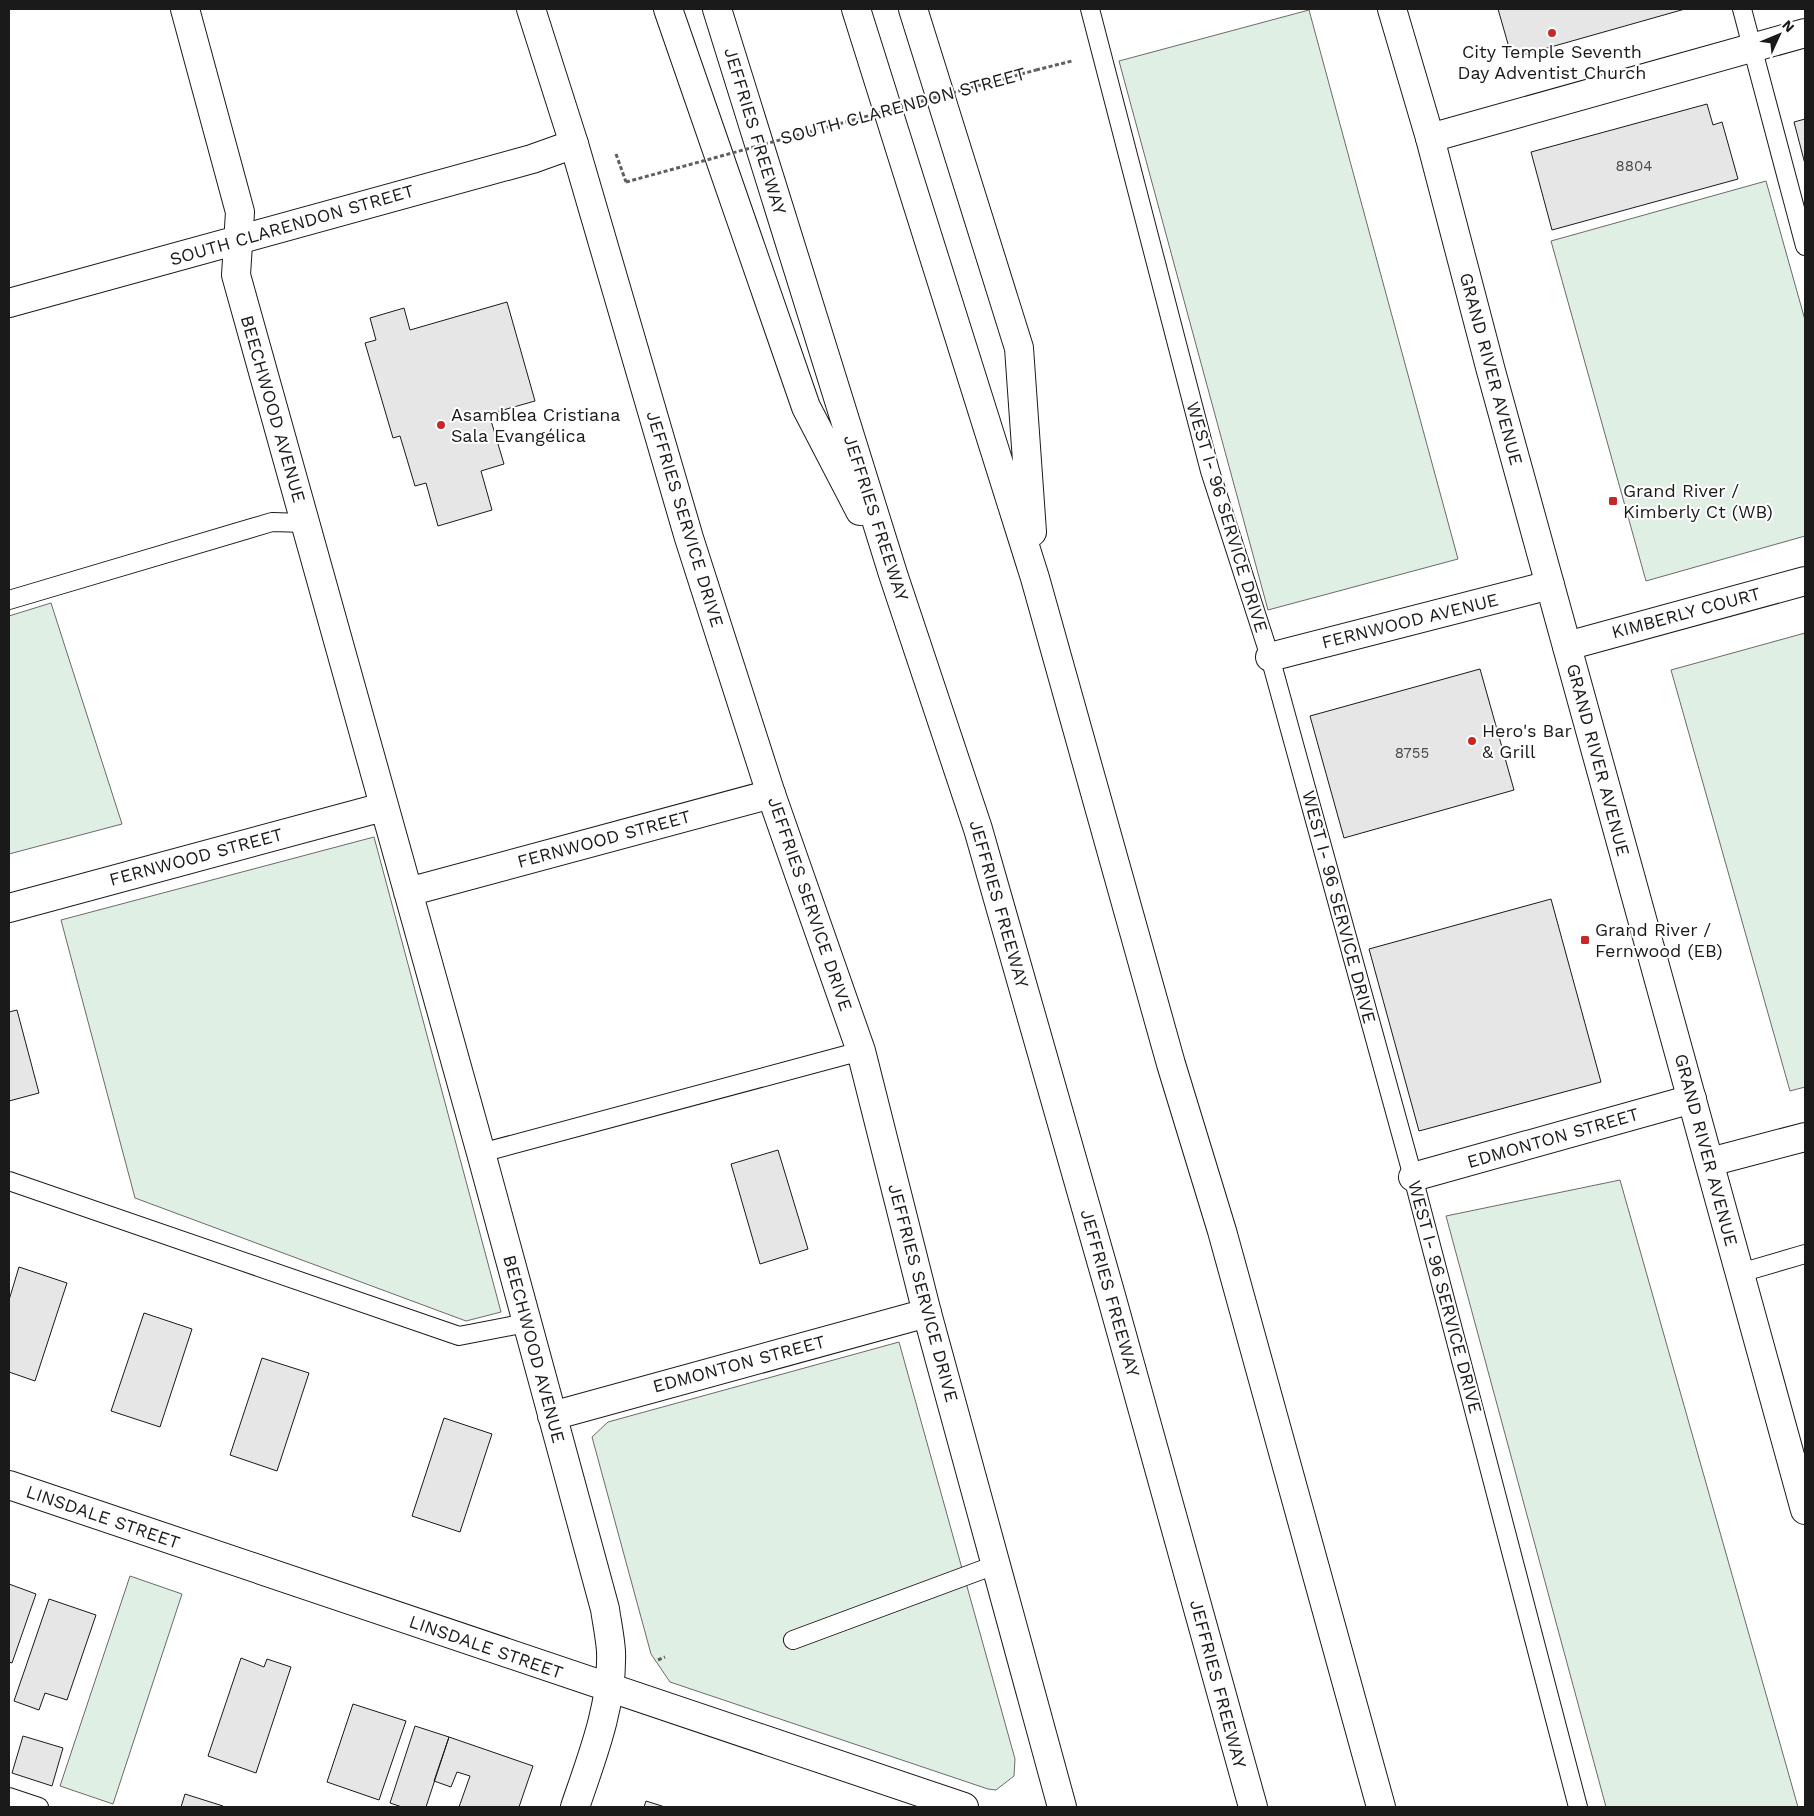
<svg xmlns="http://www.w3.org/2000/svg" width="1814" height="1816" viewBox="0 0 1814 1816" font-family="'Work Sans',sans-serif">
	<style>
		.green { fill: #e0efe3; stroke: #6a6a6a }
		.building { fill: #e6e6e6; stroke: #1a1a1a }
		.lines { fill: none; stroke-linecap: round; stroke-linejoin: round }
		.lane-casing { stroke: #1a1a1a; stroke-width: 20 }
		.street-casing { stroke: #1a1a1a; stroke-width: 30 }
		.secondary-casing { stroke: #1a1a1a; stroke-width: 30 }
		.primary-casing { stroke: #1a1a1a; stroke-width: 30 }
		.highway-casing { stroke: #1a1a1a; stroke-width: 30 }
		.path { stroke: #5f5f5f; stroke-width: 3; stroke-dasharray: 4 2.5; stroke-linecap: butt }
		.lane { stroke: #fff; stroke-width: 18 }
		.street { stroke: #fff; stroke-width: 28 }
		.secondary { stroke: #fff; stroke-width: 28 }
		.primary { stroke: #fff; stroke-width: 28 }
		.highway { stroke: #fff; stroke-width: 28 }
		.path-bridge { stroke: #5f5f5f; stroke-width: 3; stroke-dasharray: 4 2.5; stroke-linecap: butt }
		.poi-dot { fill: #c62828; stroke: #fff; stroke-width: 2 }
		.labels { text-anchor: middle; stroke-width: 4; stroke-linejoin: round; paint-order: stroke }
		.number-label { font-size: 15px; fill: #4d4d4d }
		.poi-label { font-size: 18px; fill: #1a1a1a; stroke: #fff; text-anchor: start }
		.street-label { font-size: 18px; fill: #1a1a1a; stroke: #fff }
	</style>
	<rect width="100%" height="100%" fill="#fff"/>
	<path class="green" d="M1309 10 1458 559 1268 610 1119 61Z
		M1766 181 1805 320V536L1646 581 1551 241Z
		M51 603 122 824 9 854V616Z
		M1805 633V1087L1790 1091 1671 670Z
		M374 837 501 1312 466 1321 135 1198 61 920Z
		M1620 1180 1798 1807H1606L1446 1216Z
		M899 1342 1015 1759 1014 1776 996 1790 988 1789 670 1682 651 1654 592 1437 608 1422Z
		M130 1576 182 1594 113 1804 60 1786Z"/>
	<path class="building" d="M1498 9H1685L1512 58Z
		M1707 104 1713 125 1722 122 1738 179 1552 230 1531 152Z
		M1805 119V164L1794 122Z
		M507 302 535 401 489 414 504 464 481 471 492 510 438 526 426 483 415 486 400 436 393 438 365 343 376 340 370 318 404 308 410 330Z
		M1480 669 1514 790 1344 838 1310 716Z
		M1551 899 1601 1082 1419 1131 1369 949Z
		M17 1010 39 1093 9 1101V1012Z
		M778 1150 808 1249 760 1264 731 1164Z
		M19 1267 67 1283 35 1381 9 1372V1300Z
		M144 1313 192 1329 160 1427 111 1411Z
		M262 1358 309 1373 277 1471 230 1455Z
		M444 1418 492 1434 460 1532 412 1516Z
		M9 1584 36 1594 12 1663 9 1662Z
		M49 1599 96 1615 67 1700 45 1693 39 1710 14 1701Z
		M241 1658 264 1667 267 1659 291 1667 256 1773 208 1756Z
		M353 1704 406 1721 379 1800 327 1782Z
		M415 1726 449 1737 426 1807H402L390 1803Z
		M23 1736 63 1748 52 1786 12 1773Z
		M449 1737 533 1766 519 1807H459L470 1776 457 1772 451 1787 434 1781Z
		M185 1794 223 1806V1807H181Z
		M646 1801 665 1807H644Z"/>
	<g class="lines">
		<g class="lane-casing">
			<path id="lane" d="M1090 9 1210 471 1270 657 1413 1177 1578 1807
				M1742 9 1805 246
				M9 600 272 522 305 523
				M481 1153 861 1051
				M9 1181 459 1336 526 1323
				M1740 1273 1805 1254
				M793 1640 995 1565
				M9 1797 39 1807"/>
		</g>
		<g class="street-casing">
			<path id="street" d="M185 9 240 212 236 275 481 1153 605 1609C607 1623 610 1637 611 1651 613 1705 592 1757 575 1807
				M1430 138 1805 33
				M9 303 532 159 574 144
				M1567 646 1805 581
				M1270 657 1550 585
				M408 892 771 794
				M9 908 383 807
				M1710 1162 1805 1137
				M1413 1177 1692 1099
				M552 1416 927 1313
				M9 1485 964 1807"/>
		</g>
		<g class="secondary-casing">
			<path id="secondary" d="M531 9 574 144 689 538 771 794 861 1051 927 1313 1062 1807"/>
		</g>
		<g class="primary-casing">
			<path id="primary" d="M1392 9 1430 138 1491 371 1805 1510"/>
		</g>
		<g class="highway-casing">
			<path id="highway" d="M668 9 806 407 860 511
				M717 9 893 574 978 829 1112 1299 1253 1807
				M856 9 1035 578 1171 1064 1222 1231 1381 1807
				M913 9 1019 348 1032 532"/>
		</g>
		<path class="path" d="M1036 70 1072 61
			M616 154 626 182
			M658 1660 665 1657"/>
		<use href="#lane" class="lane"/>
		<use href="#street" class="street"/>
		<use href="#secondary" class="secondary"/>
		<use href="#primary" class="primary"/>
		<use href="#highway" class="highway"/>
		<path class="path-bridge" d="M626 182 1036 70"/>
	</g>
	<g class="poi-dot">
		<circle cx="1552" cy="33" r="5"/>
		<circle cx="441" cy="425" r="5"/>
		<rect x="1608" y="496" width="10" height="10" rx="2.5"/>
		<circle cx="1472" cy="741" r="5"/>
		<rect x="1580" y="935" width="10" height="10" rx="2.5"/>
	</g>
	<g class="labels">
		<g class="number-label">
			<text x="1634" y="171">8804</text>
			<text x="1412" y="758">8755</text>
		</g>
		<g class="poi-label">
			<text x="1552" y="58" text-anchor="middle">City Temple Seventh<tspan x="1552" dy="21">Day Adventist Church</tspan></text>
			<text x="451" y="421">Asamblea Cristiana<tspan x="451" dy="21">Sala Evangélica</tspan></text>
			<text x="1623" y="497">Grand River /<tspan x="1623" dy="21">Kimberly Ct (WB)</tspan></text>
			<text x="1482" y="737">Hero's Bar<tspan x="1482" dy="21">&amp; Grill</tspan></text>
			<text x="1595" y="936">Grand River /<tspan x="1595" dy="21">Fernwood (EB)</tspan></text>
		</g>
		<g class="street-label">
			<text transform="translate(903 106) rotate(-15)" y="6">SOUTH CLARENDON STREET</text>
			<text transform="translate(755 131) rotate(73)" y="6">JEFFRIES FREEWAY</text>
			<text transform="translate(292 225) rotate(-16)" y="6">SOUTH CLARENDON STREET</text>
			<text transform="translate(1491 369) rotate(75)" y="6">GRAND RIVER AVENUE</text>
			<text transform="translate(273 409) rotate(74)" y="6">BEECHWOOD AVENUE</text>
			<text transform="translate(1227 517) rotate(73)" y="6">WEST I- 96 SERVICE DRIVE</text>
			<text transform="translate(876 518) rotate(72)" y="6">JEFFRIES FREEWAY</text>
			<text transform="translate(685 519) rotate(73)" y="6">JEFFRIES SERVICE DRIVE</text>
			<text transform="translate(1686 613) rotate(-15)" y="6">KIMBERLY COURT</text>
			<text transform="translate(1410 621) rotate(-14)" y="6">FERNWOOD AVENUE</text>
			<text transform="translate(1598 760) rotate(75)" y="6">GRAND RIVER AVENUE</text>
			<text transform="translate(604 839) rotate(-15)" y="6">FERNWOOD STREET</text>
			<text transform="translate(196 857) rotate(-15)" y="6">FERNWOOD STREET</text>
			<text transform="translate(810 904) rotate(71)" y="6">JEFFRIES SERVICE DRIVE</text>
			<text transform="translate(999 904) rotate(74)" y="6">JEFFRIES FREEWAY</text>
			<text transform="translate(1339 907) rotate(75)" y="6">WEST I- 96 SERVICE DRIVE</text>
			<text transform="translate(1553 1138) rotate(-16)" y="6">EDMONTON STREET</text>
			<text transform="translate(1706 1150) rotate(75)" y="6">GRAND RIVER AVENUE</text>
			<text transform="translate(923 1293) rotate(75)" y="6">JEFFRIES SERVICE DRIVE</text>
			<text transform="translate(1110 1293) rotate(74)" y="6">JEFFRIES FREEWAY</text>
			<text transform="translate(1445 1297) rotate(75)" y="6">WEST I- 96 SERVICE DRIVE</text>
			<text transform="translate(534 1349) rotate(75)" y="6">BEECHWOOD AVENUE</text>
			<text transform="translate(739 1364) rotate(-15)" y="6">EDMONTON STREET</text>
			<text transform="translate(103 1517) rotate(19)" y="6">LINSDALE STREET</text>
			<text transform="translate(486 1647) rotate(19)" y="6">LINSDALE STREET</text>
			<text transform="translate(1218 1684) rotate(75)" y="6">JEFFRIES FREEWAY</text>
		</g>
	</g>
	<rect width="1814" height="1816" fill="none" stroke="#1a1a1a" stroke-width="20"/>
	<g transform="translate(1779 35) rotate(46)" stroke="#ffffff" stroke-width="4" paint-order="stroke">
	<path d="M0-4L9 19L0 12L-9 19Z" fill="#1a1a1a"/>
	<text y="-8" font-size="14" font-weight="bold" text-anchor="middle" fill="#1a1a1a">N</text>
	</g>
</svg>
